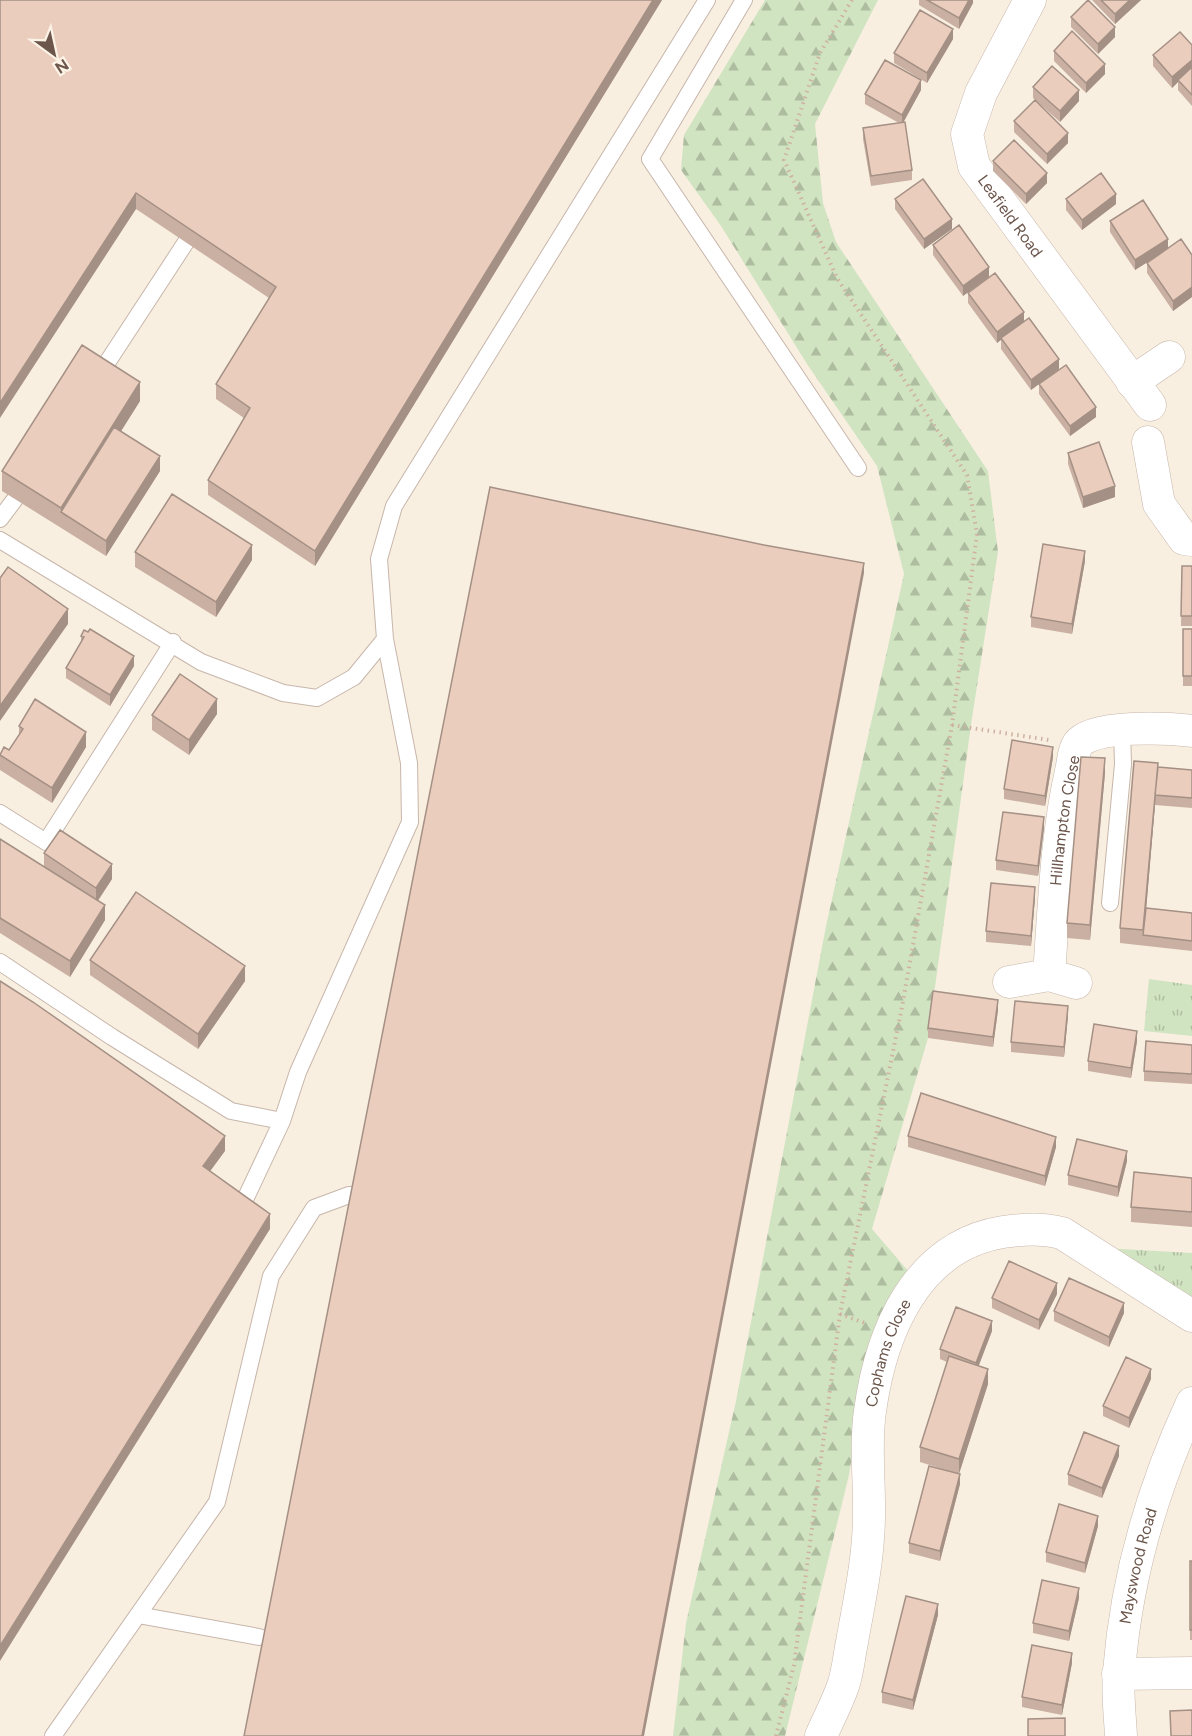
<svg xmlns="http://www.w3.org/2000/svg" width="1192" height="1736" viewBox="0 0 1192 1736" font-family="Figtree,sans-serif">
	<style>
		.grass { fill: url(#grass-tufts) }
		.forest { fill: url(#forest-firs) }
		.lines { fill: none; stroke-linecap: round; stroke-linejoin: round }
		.service-casing { stroke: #c7b6ab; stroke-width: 18 }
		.minor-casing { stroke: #c7b6ab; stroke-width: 33 }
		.path { stroke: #ceb1a1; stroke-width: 4; stroke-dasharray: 1.5 4.5; stroke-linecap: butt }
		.service { stroke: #fff; stroke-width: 16 }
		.minor { stroke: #fff; stroke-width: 32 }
		.wall { fill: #c9b0a3 }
		.shaded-wall { fill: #a49084 }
		.building { fill: #eacdbd; stroke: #a49084; stroke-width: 1.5 }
		.labels { text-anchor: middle; stroke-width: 6; stroke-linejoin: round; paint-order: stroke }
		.street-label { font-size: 16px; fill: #6c564c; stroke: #fcf3e7 }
	</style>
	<defs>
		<pattern id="grass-tufts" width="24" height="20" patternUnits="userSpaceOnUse" patternTransform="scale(1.5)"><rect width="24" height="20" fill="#d1e4c2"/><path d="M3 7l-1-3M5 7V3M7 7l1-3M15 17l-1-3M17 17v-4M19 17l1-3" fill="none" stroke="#aebca0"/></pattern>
		<pattern id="forest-firs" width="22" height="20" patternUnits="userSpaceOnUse" patternTransform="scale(1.5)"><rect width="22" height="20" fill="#d1e4c2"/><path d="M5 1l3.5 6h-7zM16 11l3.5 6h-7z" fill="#aebca0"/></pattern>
	</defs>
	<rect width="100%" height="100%" fill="#f9efe1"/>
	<path class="grass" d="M1149 979 1192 985V1036L1144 1031Z
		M1104 1248 1192 1253V1301Z"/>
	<path class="forest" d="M765 0H878L815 124 823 203 836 242 988 471 998 552 972 718 928 1038 872 1229 909 1272 865 1372 849 1475 785 1736H673L686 1623 736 1401 826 926 904 574 877 466 807 364 721 226 681 170 684 135Z"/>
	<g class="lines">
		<g class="service-casing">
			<path id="service" d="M744 0 650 159 858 468
				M99 375 186 242
				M0 519 15 499
				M0 540 201 662 283 693 317 698 354 677 385 639
				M0 813 46 842 173 642
				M1110 903 1123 764 1122 730
				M0 962 112 1037 231 1111 282 1121
				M241 1208 282 1121 298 1072 410 822 409 763 385 639 379 559 394 506 707 0
				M138 1615 259 1637
				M53 1736 217 1502 271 1276 314 1208 349 1195H355"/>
		</g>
		<g class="minor-casing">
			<g id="minor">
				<path id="s1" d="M1030 0 981 93 967 134 974 166 1150 405"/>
				<path d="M1132 382 1169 357"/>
				<path d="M1148 442 1159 504 1184 539 1192 540"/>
				<path d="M1049 975 1076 983"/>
				<path id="s2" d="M1009 982 1049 975C1054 906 1056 838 1071 771 1073 764 1073 751 1078 744 1092 724 1169 728 1192 731"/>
				<path d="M1118 1674 1192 1673"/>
				<path id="s3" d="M821 1736C828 1720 837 1703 843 1686 848 1672 849 1656 852 1642 858 1607 866 1573 868 1538 872 1496 864 1453 870 1411 881 1332 916 1246 1003 1232 1025 1229 1041 1228 1062 1233L1192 1316"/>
				<path id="s4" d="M1121 1736C1120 1715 1117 1693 1119 1672 1126 1580 1153 1487 1192 1403"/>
			</g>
		</g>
		<path class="path" d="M952 725 1049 740
			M840 1314 865 1323
			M776 1736 794 1665 840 1314 902 1007 952 725 977 534 967 475 837 278 784 160 820 53 852 0"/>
		<use href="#service" class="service"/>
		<use href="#minor" class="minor"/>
	</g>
	<path class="wall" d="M0 0H662L315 566 208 495V480L244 418 216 399V384L269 298 136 209Z
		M919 0H973V3L959 29 919 5Z
		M1092 0H1141L1115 24Z
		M1071 17 1115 37 1098 54 1071 27Z
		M953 39 927 83 894 63V53Z
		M1192 45V106L1178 90V82L1172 88 1153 66V55Z
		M1054 51 1105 74 1086 93 1054 61Z
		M1033 87 1079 101 1060 122 1033 98Z
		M921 90 903 122 912 170V180L871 186 863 139V128L899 123 865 104V94Z
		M1014 121 1068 143 1047 164 1014 132Z
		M993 161 1047 183 1026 204 993 171Z
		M895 199 952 229 924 249 895 209Z
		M1066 199 1116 204 1082 230 1066 210Z
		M1110 221 1168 248 1192 255V297L1173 311 1147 273V263L1151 260 1135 270 1110 232Z
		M933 245 989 267 963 296 933 255Z
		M968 293 1024 322 1059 369 1096 417 1070 436 1039 394V384L1031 390 1001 349V339L997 343 968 303Z
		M140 401 121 431 160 471 106 556 2 491V471Z
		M1068 453 1115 497 1083 508 1068 464Z
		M135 552 252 560 216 617 135 567Z
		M1085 561 1072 634 1031 627V617Z
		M1182 566H1192V626H1181Z
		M1183 629H1192V686H1183Z
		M81 636 134 666 110 706 66 678V668L81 643Z
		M217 714 189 755 152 730V715Z
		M19 726 86 747 52 803 0 770V754L9 750 19 736Z
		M1053 757 1045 806 1004 799V789Z
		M1158 767 1192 770V808L1155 805 1146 910 1192 913V951L1120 943V928Z
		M1105 773 1090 940 1067 938V923Z
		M1044 828 1038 876 996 870V860Z
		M0 839 44 867V853L112 879 98 901 105 920 70 977 0 933Z
		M1035 897 1031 946 986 942V931Z
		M90 960 245 981 198 1049 90 975Z
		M998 1010 993 1047 928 1038V1028Z
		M1068 1016 1064 1057 1011 1052V1042Z
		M1137 1041 1131 1078 1088 1071V1061Z
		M1192 1045V1084L1144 1081V1071Z
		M908 1136 1056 1147 1045 1186 908 1147Z
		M1127 1161 1118 1197 1068 1185V1175Z
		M1192 1178V1227L1131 1222V1207Z
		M1057 1294 1039 1330 992 1308V1298Z
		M1054 1311 1124 1313 1109 1347 1054 1321Z
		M992 1331 978 1366 988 1384 959 1473 960 1484 940 1561 909 1553V1543L946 1470 920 1462V1447L947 1362 940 1359V1349Z
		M1151 1379 1129 1428 1103 1416V1406Z
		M1119 1456 1102 1498 1068 1485V1474Z
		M1098 1526 1085 1573 1046 1562V1552Z
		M1190 1561H1192V1640H1190Z
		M1079 1598 1069 1641 1033 1633V1623Z
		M938 1615 913 1710 882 1703V1692Z
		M1072 1663 1062 1715 1022 1707V1697Z"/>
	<path class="shaded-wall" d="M653 0H662L315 566V551Z
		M969 0H973V3L959 29V18Z
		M1130 0H1141L1115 24V14Z
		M1115 27V37L1098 54V44Z
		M953 29V39L927 83V73Z
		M1192 60V70L1178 80V82L1172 88V77Z
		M1105 64V74L1086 93V83Z
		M921 80V90L902 125V115Z
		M1079 90V101L1060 122V111Z
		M1068 133V143L1047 164V154Z
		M1047 173V183L1026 204V194Z
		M136 193V209L0 418V403Z
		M1116 194V204L1082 230V220Z
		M952 219V229L924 249V239Z
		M1168 239V249L1135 270V260Z
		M989 267V277L963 296V286Z
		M1192 287V297L1173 311V301Z
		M1024 312V323L997 343V332Z
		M1059 359V369L1031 390V380Z
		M140 382V401L67 517 61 512V508Z
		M1096 407V417L1070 436V426Z
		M160 456V471L106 556V541Z
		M1115 486V497L1083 508V497Z
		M252 545V560L216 617V602Z
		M1085 551V561L1072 634V624Z
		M864 563V573L644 1736H642Z
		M68 609V624L0 721V706Z
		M134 656V666L110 706V695Z
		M217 699V714L189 755V740Z
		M86 732V747L52 803V788Z
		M1053 747V757L1045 806V796Z
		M1105 758V773L1090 940V925Z
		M1158 763 1155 805 1144 935H1143V945V930Z
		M1044 817V828L1038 876V866Z
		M112 864V879L96 903V888Z
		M1035 887V897L1031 946V936Z
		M105 905V920L70 977V961Z
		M245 966V981L198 1049V1034Z
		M998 1000V1010L993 1047V1037Z
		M1068 1006V1016L1064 1057V1047Z
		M1137 1031V1041L1131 1078V1068Z
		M225 1136V1151L203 1181V1166Z
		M1056 1137V1147L1045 1186V1176Z
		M1127 1151V1161L1118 1197V1187Z
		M270 1214V1229L0 1661V1646Z
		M1057 1283V1294L1039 1330V1320Z
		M1124 1303V1313L1109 1347V1337Z
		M992 1321V1331L976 1373V1363Z
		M988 1369V1384L959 1474V1459Z
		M1151 1369V1379L1129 1428V1418Z
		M1119 1446V1456L1102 1498V1488Z
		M960 1474V1484L940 1561V1551Z
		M1098 1516V1526L1085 1573V1563Z
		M1079 1588V1598L1069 1641V1631Z
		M938 1604V1615L913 1710V1700Z
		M1072 1653V1663L1062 1715V1705Z"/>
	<path class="building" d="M0 0H653L315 551 208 480 250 408 216 384 276 287 136 193 0 403Z
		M927 0H969L959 18Z
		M1088 0 1115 27 1098 44 1071 17Z
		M1101 0H1130L1115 14Z
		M920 10 953 29 927 73 894 53Z
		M1072 31 1105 64 1086 83 1054 51Z
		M1180 32 1192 45V60L1172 77 1153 55Z
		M885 60 921 80 902 115 865 94Z
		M1052 66 1079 90 1060 111 1033 87Z
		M1192 67V95L1178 80Z
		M1035 100 1068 133 1047 154 1014 121Z
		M905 122 912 170 871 176 863 128Z
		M1014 140 1047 173 1026 194 993 161Z
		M1101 173 1116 194 1082 220 1066 199Z
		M923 179 952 219 924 239 895 199Z
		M1143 200 1168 239 1135 260 1110 221Z
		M959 225 989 267 963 286 933 245Z
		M1181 239 1192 255V287L1173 301 1147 263Z
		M995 273 1024 312 997 332 968 293Z
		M1029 318 1059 359 1031 380 1001 338Z
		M82 345 140 382 61 508 2 471Z
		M1066 365 1096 407 1070 426 1039 384Z
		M114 427 160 456 106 541 61 512Z
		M1099 442 1115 486 1083 497 1068 453Z
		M490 487 764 545 864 563 642 1736H244Z
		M172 494 252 545 216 602 135 552Z
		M1043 544 1085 551 1072 624 1031 617Z
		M1182 566H1192V616H1181Z
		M8 567 68 609 0 706V578Z
		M90 629 134 656 110 695 66 668 84 637 81 636 84 630 88 632Z
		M1183 629H1192V676H1183Z
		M180 674 217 699 189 740 152 715Z
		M35 699 86 732 52 788 0 755 4 747 9 750 23 729 19 726Z
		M1012 740 1053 747 1045 796 1004 789Z
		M1081 757 1105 758 1090 925 1067 923Z
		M1134 761 1158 763 1143 930 1120 928Z
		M1158 767 1192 770V798L1155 795Z
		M1003 812 1044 817 1038 866 996 860Z
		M60 830 112 864 96 888 44 853Z
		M0 839 105 905 70 961 0 918Z
		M991 883 1035 887 1031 936 986 931Z
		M136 892 245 966 198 1034 90 960Z
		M1146 908 1192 913V941L1143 935Z
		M0 981 33 1002 225 1136 203 1166 270 1214 0 1646Z
		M933 991 998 1000 993 1037 928 1028Z
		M1015 1001 1068 1006 1064 1047 1011 1042Z
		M1094 1024 1137 1031 1131 1068 1088 1061Z
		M1146 1041 1192 1045V1074L1144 1071Z
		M921 1093 1056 1137 1045 1176 908 1136Z
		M1077 1139 1127 1151 1118 1187 1068 1175Z
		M1134 1172 1192 1178V1212L1131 1207Z
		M1009 1261 1057 1283 1039 1320 992 1298Z
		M1069 1278 1124 1303 1109 1337 1054 1311Z
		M956 1307 992 1321 976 1363 940 1349Z
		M949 1356 988 1369 959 1459 920 1447Z
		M1126 1357 1151 1369 1129 1418 1103 1406Z
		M1084 1432 1119 1446 1102 1488 1068 1474Z
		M929 1466 960 1474 940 1551 909 1543Z
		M1059 1504 1098 1516 1085 1563 1046 1552Z
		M1190 1561H1192V1630H1190Z
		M1042 1580 1079 1588 1069 1631 1033 1623Z
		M906 1596 938 1604 913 1700 882 1692Z
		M1032 1645 1072 1653 1062 1705 1022 1697Z
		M1192 1710V1736H1171L1170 1711Z
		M1065 1718V1736H1028V1719Z"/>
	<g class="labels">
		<g class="street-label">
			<text dy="6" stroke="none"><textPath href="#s1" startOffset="243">Leafield Road</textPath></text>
			<text dy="6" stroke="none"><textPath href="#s2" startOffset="196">Hillhampton Close</textPath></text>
			<text dy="6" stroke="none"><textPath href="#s3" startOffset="393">Cophams Close</textPath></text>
			<text dy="6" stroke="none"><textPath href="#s4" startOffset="172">Mayswood Road</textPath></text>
		</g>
	</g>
	<g transform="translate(54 54) rotate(147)" stroke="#fcf3e7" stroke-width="4.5" paint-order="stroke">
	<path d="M0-4.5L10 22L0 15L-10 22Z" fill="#6c564c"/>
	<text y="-9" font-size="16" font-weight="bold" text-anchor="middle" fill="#6c564c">N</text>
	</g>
</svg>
